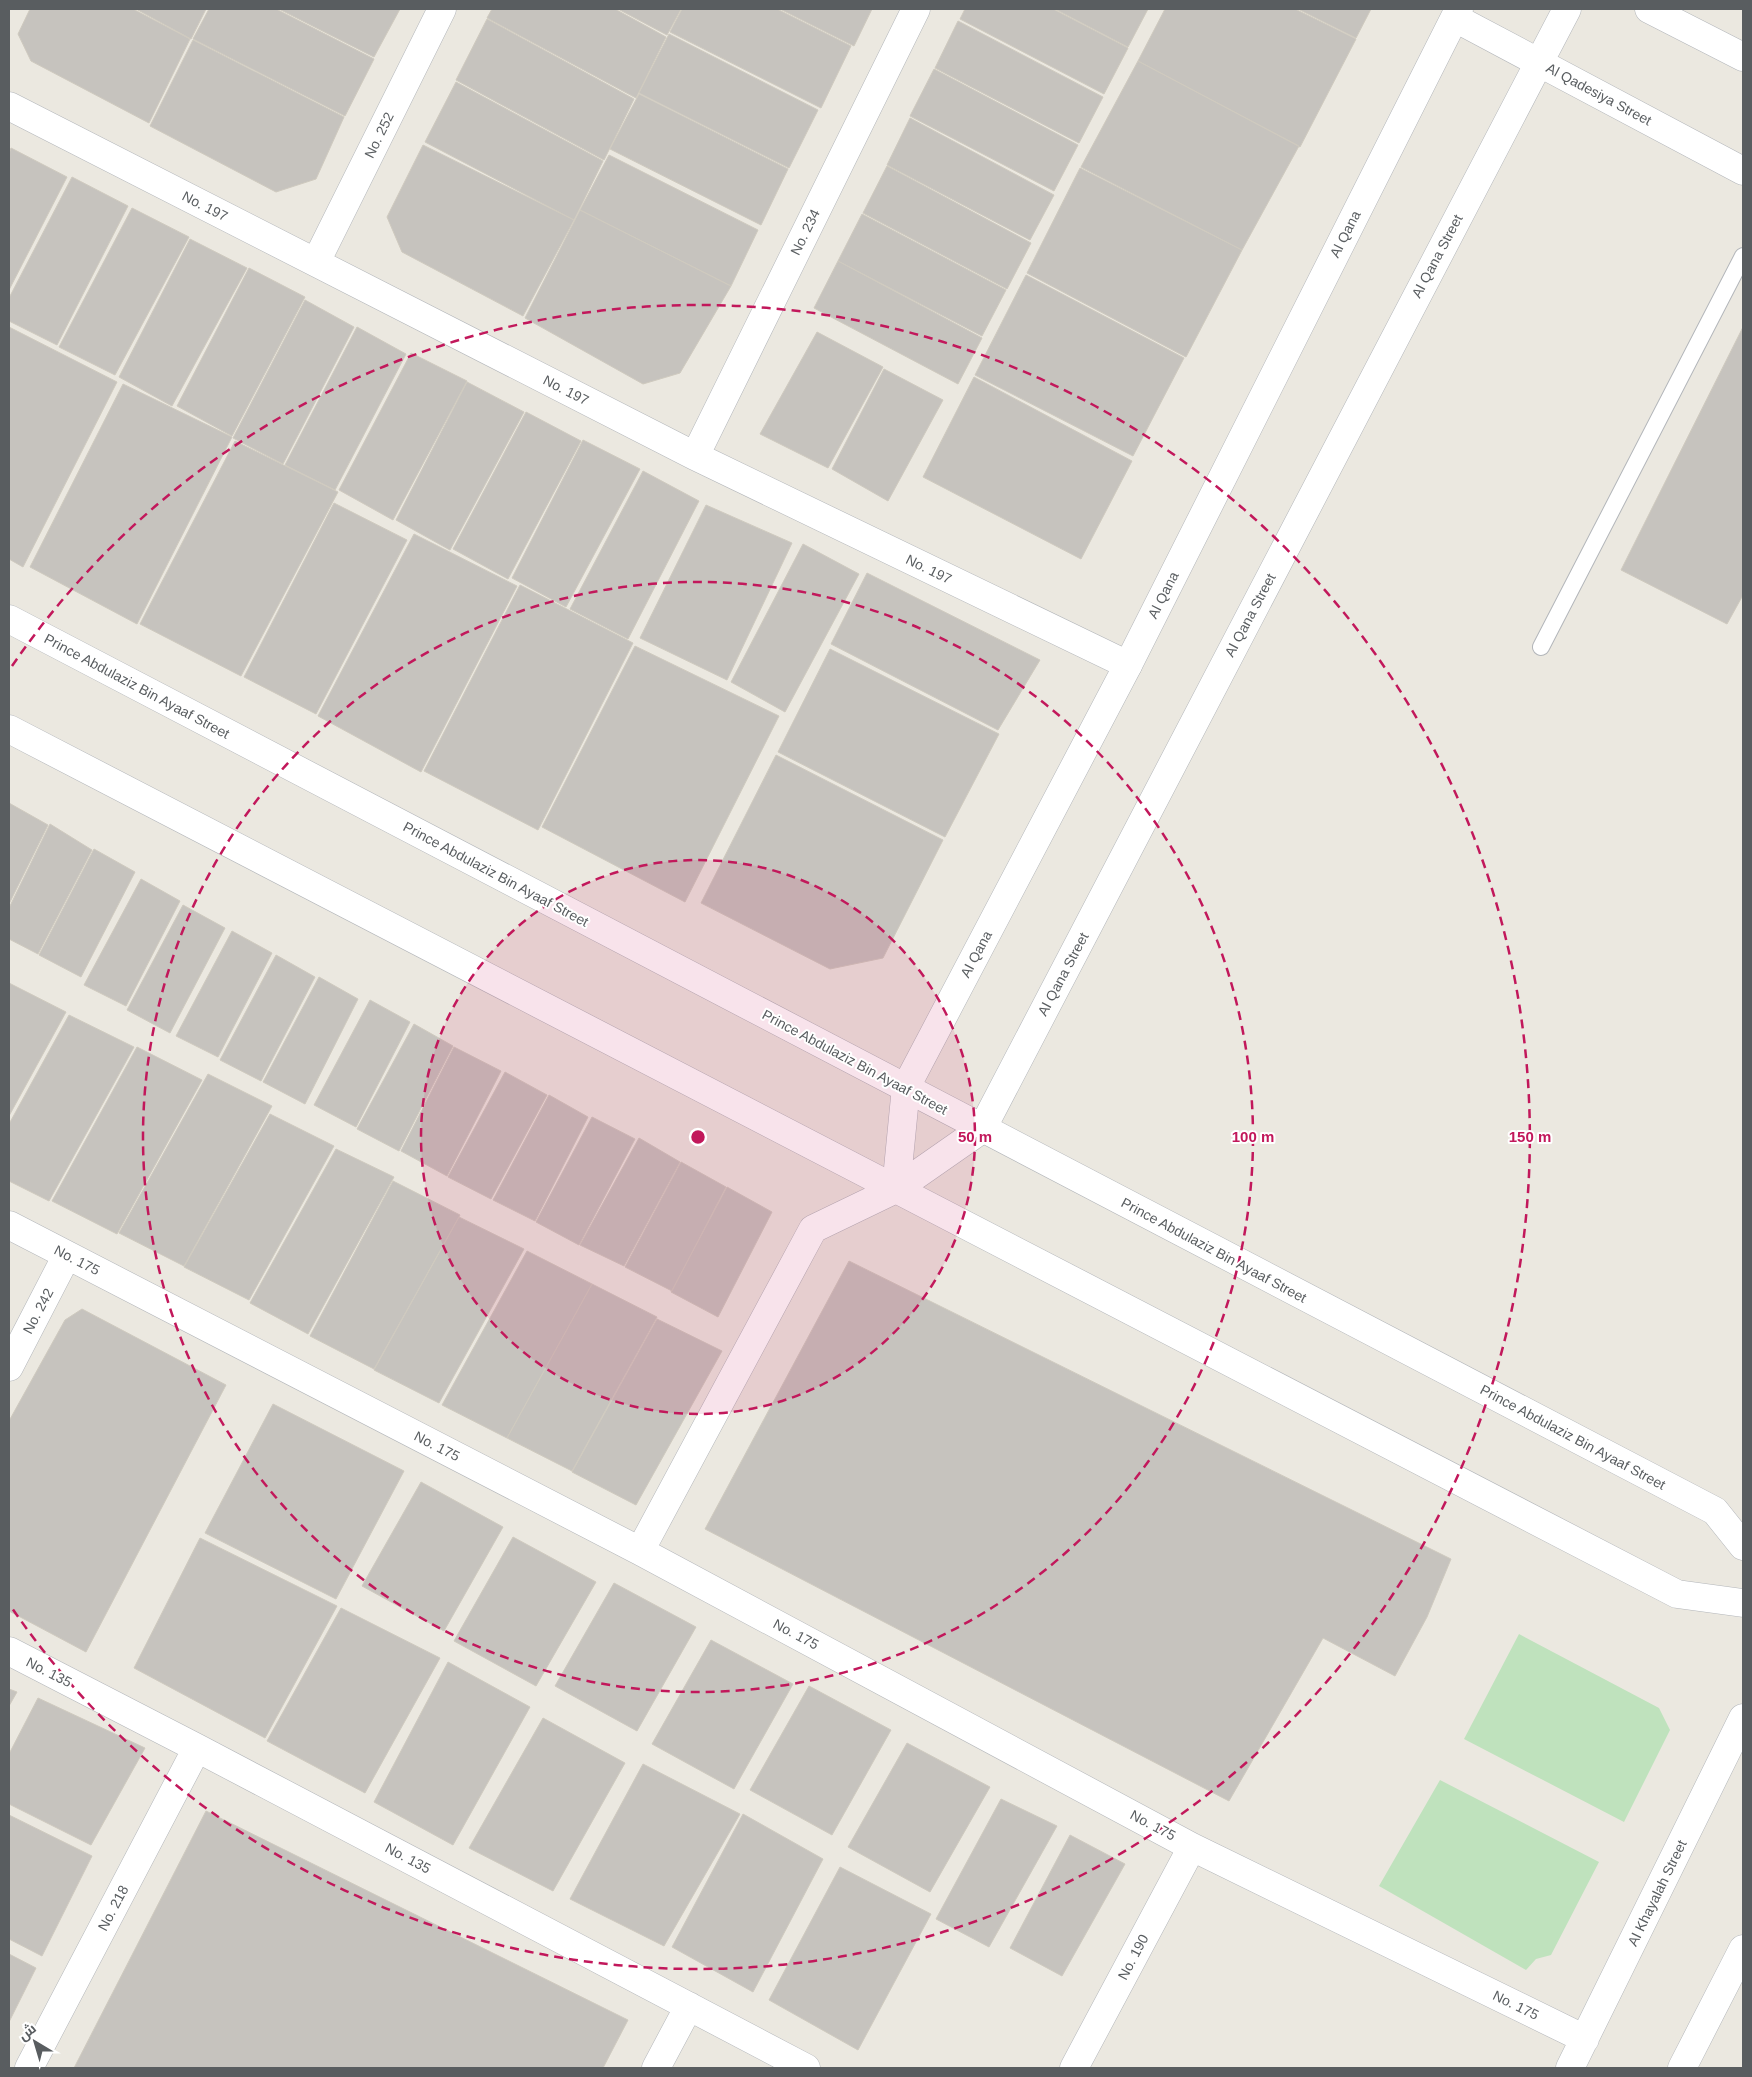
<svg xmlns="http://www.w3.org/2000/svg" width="1752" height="2077" viewBox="0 0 1752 2077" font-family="Arial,Cairo,sans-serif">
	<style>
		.green { fill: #bfe2bd }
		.building { fill: #c6c3be; stroke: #cfcabf }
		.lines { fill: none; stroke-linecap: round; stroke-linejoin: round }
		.service-casing { stroke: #b3b6ba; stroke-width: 18 }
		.minor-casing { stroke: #b3b6ba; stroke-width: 29 }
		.tertiary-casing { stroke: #b3b6ba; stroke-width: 29 }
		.service { stroke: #fff; stroke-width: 16 }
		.minor { stroke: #fff; stroke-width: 28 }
		.tertiary { stroke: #fff; stroke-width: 28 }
		.ring { fill: none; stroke: #c2185b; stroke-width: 2.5; stroke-dasharray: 9 6 }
		.labels { text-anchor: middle; stroke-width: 4; stroke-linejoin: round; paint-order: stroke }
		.street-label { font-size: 14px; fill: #595d60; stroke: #fff }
		.centre { fill: #c2185b; stroke: #fff; stroke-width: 2.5 }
		.ring-label { font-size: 15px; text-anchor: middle; font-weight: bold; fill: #c2185b; stroke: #fff; stroke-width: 4; stroke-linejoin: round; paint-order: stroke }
	</style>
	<rect width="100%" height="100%" fill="#ebe8e0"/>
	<path class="green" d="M1519 1634 1659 1708 1670 1730 1624 1822 1464 1739Z
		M1440 1780 1599 1862 1551 1955 1536 1959 1526 1970 1379 1886Z"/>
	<path class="building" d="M30 9H133L190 39 149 123 31 61 18 34Z
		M136 9H206L191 39Z
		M209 9H276L374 59 345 116 193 39Z
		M279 9H400L374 57Z
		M492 9H615L666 37 636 98 487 18Z
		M618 9H681L667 35Z
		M682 9H777L851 46 821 108 670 32Z
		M780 9H872L854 46Z
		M965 9H1053L1128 48 1104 94 960 19Z
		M1055 9H1148L1128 47Z
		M1165 9H1295L1356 39 1300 147 1138 61Z
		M1298 9H1371L1356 38Z
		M487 19 634 99 604 160 456 80Z
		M958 21 1103 97 1079 143 935 68Z
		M669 34 818 110 789 168 639 93Z
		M193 40 344 117 316 179 276 192 150 126Z
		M1138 61 1299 146 1242 250 1081 167Z
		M934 69 1078 145 1054 191 910 116Z
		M456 82 603 161 574 220 425 142Z
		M639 94 788 169 761 225 610 149Z
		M910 118 1054 195 1030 240 887 165Z
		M423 145 574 220 523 316 402 252 387 217Z
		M11 148 67 177 9 290V154Z
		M609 155 758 230 731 286 580 210Z
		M887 166 1031 243 1007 289 863 213Z
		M1080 168 1242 250 1186 357 1027 273Z
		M72 177 128 206 57 345 9 321V298Z
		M132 208 189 237 115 375 59 347Z
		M580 210 731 286 680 373 643 384 525 318Z
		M862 214 1006 290 982 336 838 261Z
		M190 239 247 268 172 406 119 377Z
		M838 261 982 338 958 384 814 308Z
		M249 268 305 297 232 436 177 406Z
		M1026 275 1184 358 1133 456 975 375Z
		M305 300 354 327 283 464 233 438Z
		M9 327 117 382 23 567 9 559Z
		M357 327 406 354 335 490 285 465Z
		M1743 327V595L1727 624 1621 570Z
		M817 332 883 367 828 468 760 434Z
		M411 353 467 381 393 520 339 490Z
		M884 369 943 400 888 501 832 469Z
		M974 377 1132 461 1081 559 923 477Z
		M467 382 524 412 450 550 396 520Z
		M123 384 232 437 137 624 30 567Z
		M526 412 581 441 508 579 453 549Z
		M583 440 640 469 566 607 512 578Z
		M235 441 338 492 241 676 140 624Z
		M643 471 699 501 628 639 570 609Z
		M334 503 407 540 316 714 244 677Z
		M706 505 792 543 727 680 640 638Z
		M414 534 517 586 421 772 318 716Z
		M803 544 859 574 785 712 731 682Z
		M867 573 1040 660 998 730 831 644Z
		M520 585 633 643 538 830 424 771Z
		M635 646 779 716 685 902 542 827Z
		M830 649 999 734 945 837 778 752Z
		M776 755 943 840 883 958 830 969 701 903Z
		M9 803 48 825 9 904Z
		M50 824 92 850 38 954 9 939V908Z
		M94 849 135 872 81 977 39 955Z
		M141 879 180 901 126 1006 84 985Z
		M183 905 225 928 170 1033 127 1010Z
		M232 931 272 953 218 1057 176 1036Z
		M276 955 315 977 261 1081 220 1060Z
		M319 977 358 999 305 1104 263 1082Z
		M9 983 66 1012 9 1116Z
		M370 1000 410 1022 356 1127 314 1105Z
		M69 1015 134 1047 49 1201 9 1181V1124Z
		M414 1024 453 1046 399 1151 357 1129Z
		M137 1047 202 1080 117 1234 52 1201Z
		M454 1047 501 1071 447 1176 401 1151Z
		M505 1072 547 1095 491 1199 448 1177Z
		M208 1074 272 1106 184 1266 119 1233Z
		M549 1095 588 1117 535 1221 493 1200Z
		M270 1114 334 1146 249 1300 184 1267Z
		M592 1117 635 1139 579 1245 536 1222Z
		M639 1138 680 1162 624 1266 580 1245Z
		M336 1149 394 1177 308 1334 250 1303Z
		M681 1162 726 1187 672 1291 625 1267Z
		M393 1181 460 1215 374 1369 310 1336Z
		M727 1187 772 1212 718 1317 671 1292Z
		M459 1217 524 1249 439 1403 374 1370Z
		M527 1251 592 1284 507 1438 442 1405Z
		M849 1261 1451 1559 1427 1617 1395 1676 1323 1638 1229 1801 705 1529Z
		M592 1284 657 1317 572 1471 507 1438Z
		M82 1309 226 1385 86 1652 9 1611V1421L65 1320Z
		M657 1319 722 1351 636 1505 572 1472Z
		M273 1404 404 1471 336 1599 205 1533Z
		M421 1482 503 1527 444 1631 362 1586Z
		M513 1537 596 1582 536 1686 454 1641Z
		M200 1538 337 1606 265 1738 134 1668Z
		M614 1583 696 1627 637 1731 555 1686Z
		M341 1608 440 1658 365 1793 267 1741Z
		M711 1640 793 1684 734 1789 652 1744Z
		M448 1662 530 1707 453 1845 374 1802Z
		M809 1686 891 1730 832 1835 750 1790Z
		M9 1689 17 1692 9 1706Z
		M38 1698 145 1748 91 1845 9 1804V1754Z
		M543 1718 625 1763 553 1891 469 1848Z
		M907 1743 990 1787 930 1892 848 1847Z
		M643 1764 740 1814 664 1946 570 1899Z
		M1001 1799 1057 1826 989 1947 936 1919Z
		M206 1811 628 2020 603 2068H74Z
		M743 1814 823 1859 753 1992 672 1947Z
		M9 1815 92 1856 42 1956 9 1939Z
		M1070 1835 1125 1864 1062 1976 1010 1948Z
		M840 1867 931 1914 858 2050 769 2000Z
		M9 1954 36 1968 9 2022Z"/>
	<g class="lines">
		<g class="service-casing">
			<path id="service" d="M1541 647 1743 256"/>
		</g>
		<g class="minor-casing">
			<path id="minor" d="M9 106 695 456 1128 665
				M316 262 442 9
				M695 456 916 9
				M9 619 1715 1511 1743 1546
				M9 729 1677 1594 1743 1603
				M9 1225 640 1551 1192 1847 1585 2039
				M9 1367 67 1255
				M640 1551 813 1229 896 1189
				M9 1651 197 1748 806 2068
				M29 2068 197 1748
				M656 2068 689 2006
				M1074 2068 1192 1847
				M1570 2068 1743 1718
				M1682 2068 1743 1949"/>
		</g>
		<g class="tertiary-casing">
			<path id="tertiary" d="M1649 9 1743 57
				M1455 18 1743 171
				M896 1189 982 1129 1567 9
				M896 1189 906 1087 1128 665 1459 9"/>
		</g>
		<use href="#service" class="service"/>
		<use href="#minor" class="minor"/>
		<use href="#tertiary" class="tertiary"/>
	</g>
	<circle cx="698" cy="1137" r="277" fill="#c2185b" fill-opacity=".12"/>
	<g class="ring">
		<circle cx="698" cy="1137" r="277"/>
		<circle cx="698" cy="1137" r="555"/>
		<path d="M12 666A832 832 0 1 1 12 1608"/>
	</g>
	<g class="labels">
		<g class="street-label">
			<text transform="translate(1599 94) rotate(28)" y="5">Al Qadesiya Street</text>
			<text transform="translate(379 135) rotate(-64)" y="5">No. 252</text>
			<text transform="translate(205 206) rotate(27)" y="5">No. 197</text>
			<text transform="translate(805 232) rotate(-64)" y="5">No. 234</text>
			<text transform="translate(1345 234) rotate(-63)" y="5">Al Qana</text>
			<text transform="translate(1437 256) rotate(-62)" y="5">Al Qana Street</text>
			<text transform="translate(566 390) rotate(27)" y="5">No. 197</text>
			<text transform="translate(929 569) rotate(26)" y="5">No. 197</text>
			<text transform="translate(1163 595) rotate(-63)" y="5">Al Qana</text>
			<text transform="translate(1250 615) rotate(-62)" y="5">Al Qana Street</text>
			<text transform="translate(137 686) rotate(28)" y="5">Prince Abdulaziz Bin Ayaaf Street</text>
			<text transform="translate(496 874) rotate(28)" y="5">Prince Abdulaziz Bin Ayaaf Street</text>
			<text transform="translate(976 954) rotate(-62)" y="5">Al Qana</text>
			<text transform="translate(1063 974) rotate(-62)" y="5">Al Qana Street</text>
			<text transform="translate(855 1062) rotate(28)" y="5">Prince Abdulaziz Bin Ayaaf Street</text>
			<text transform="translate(1214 1250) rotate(28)" y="5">Prince Abdulaziz Bin Ayaaf Street</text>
			<text transform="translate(77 1260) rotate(27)" y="5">No. 175</text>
			<text transform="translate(38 1311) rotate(-62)" y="5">No. 242</text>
			<text transform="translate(1573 1437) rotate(28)" y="5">Prince Abdulaziz Bin Ayaaf Street</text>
			<text transform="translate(437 1446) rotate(27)" y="5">No. 175</text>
			<text transform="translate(796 1634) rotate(28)" y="5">No. 175</text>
			<text transform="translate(49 1672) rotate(27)" y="5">No. 135</text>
			<text transform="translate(1153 1825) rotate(28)" y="5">No. 175</text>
			<text transform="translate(408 1858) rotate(28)" y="5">No. 135</text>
			<text transform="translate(1657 1893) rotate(-64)" y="5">Al Khayalah Street</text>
			<text transform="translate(113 1908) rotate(-62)" y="5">No. 218</text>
			<text transform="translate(1133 1957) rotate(-62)" y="5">No. 190</text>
			<text transform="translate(1516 2005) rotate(26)" y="5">No. 175</text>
		</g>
	</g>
	<circle cx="698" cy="1137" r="8" class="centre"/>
	<g class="ring-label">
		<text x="975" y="1142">50 m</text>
		<text x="1253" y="1142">100 m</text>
		<text x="1530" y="1142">150 m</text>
	</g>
	<rect width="1752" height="2077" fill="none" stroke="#595d60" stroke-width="20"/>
	<g transform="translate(35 2042) rotate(322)" stroke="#ffffff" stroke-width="4" paint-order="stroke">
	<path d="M0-4L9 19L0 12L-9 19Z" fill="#595d60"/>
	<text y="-8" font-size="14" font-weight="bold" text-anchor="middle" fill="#595d60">ش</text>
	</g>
</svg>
